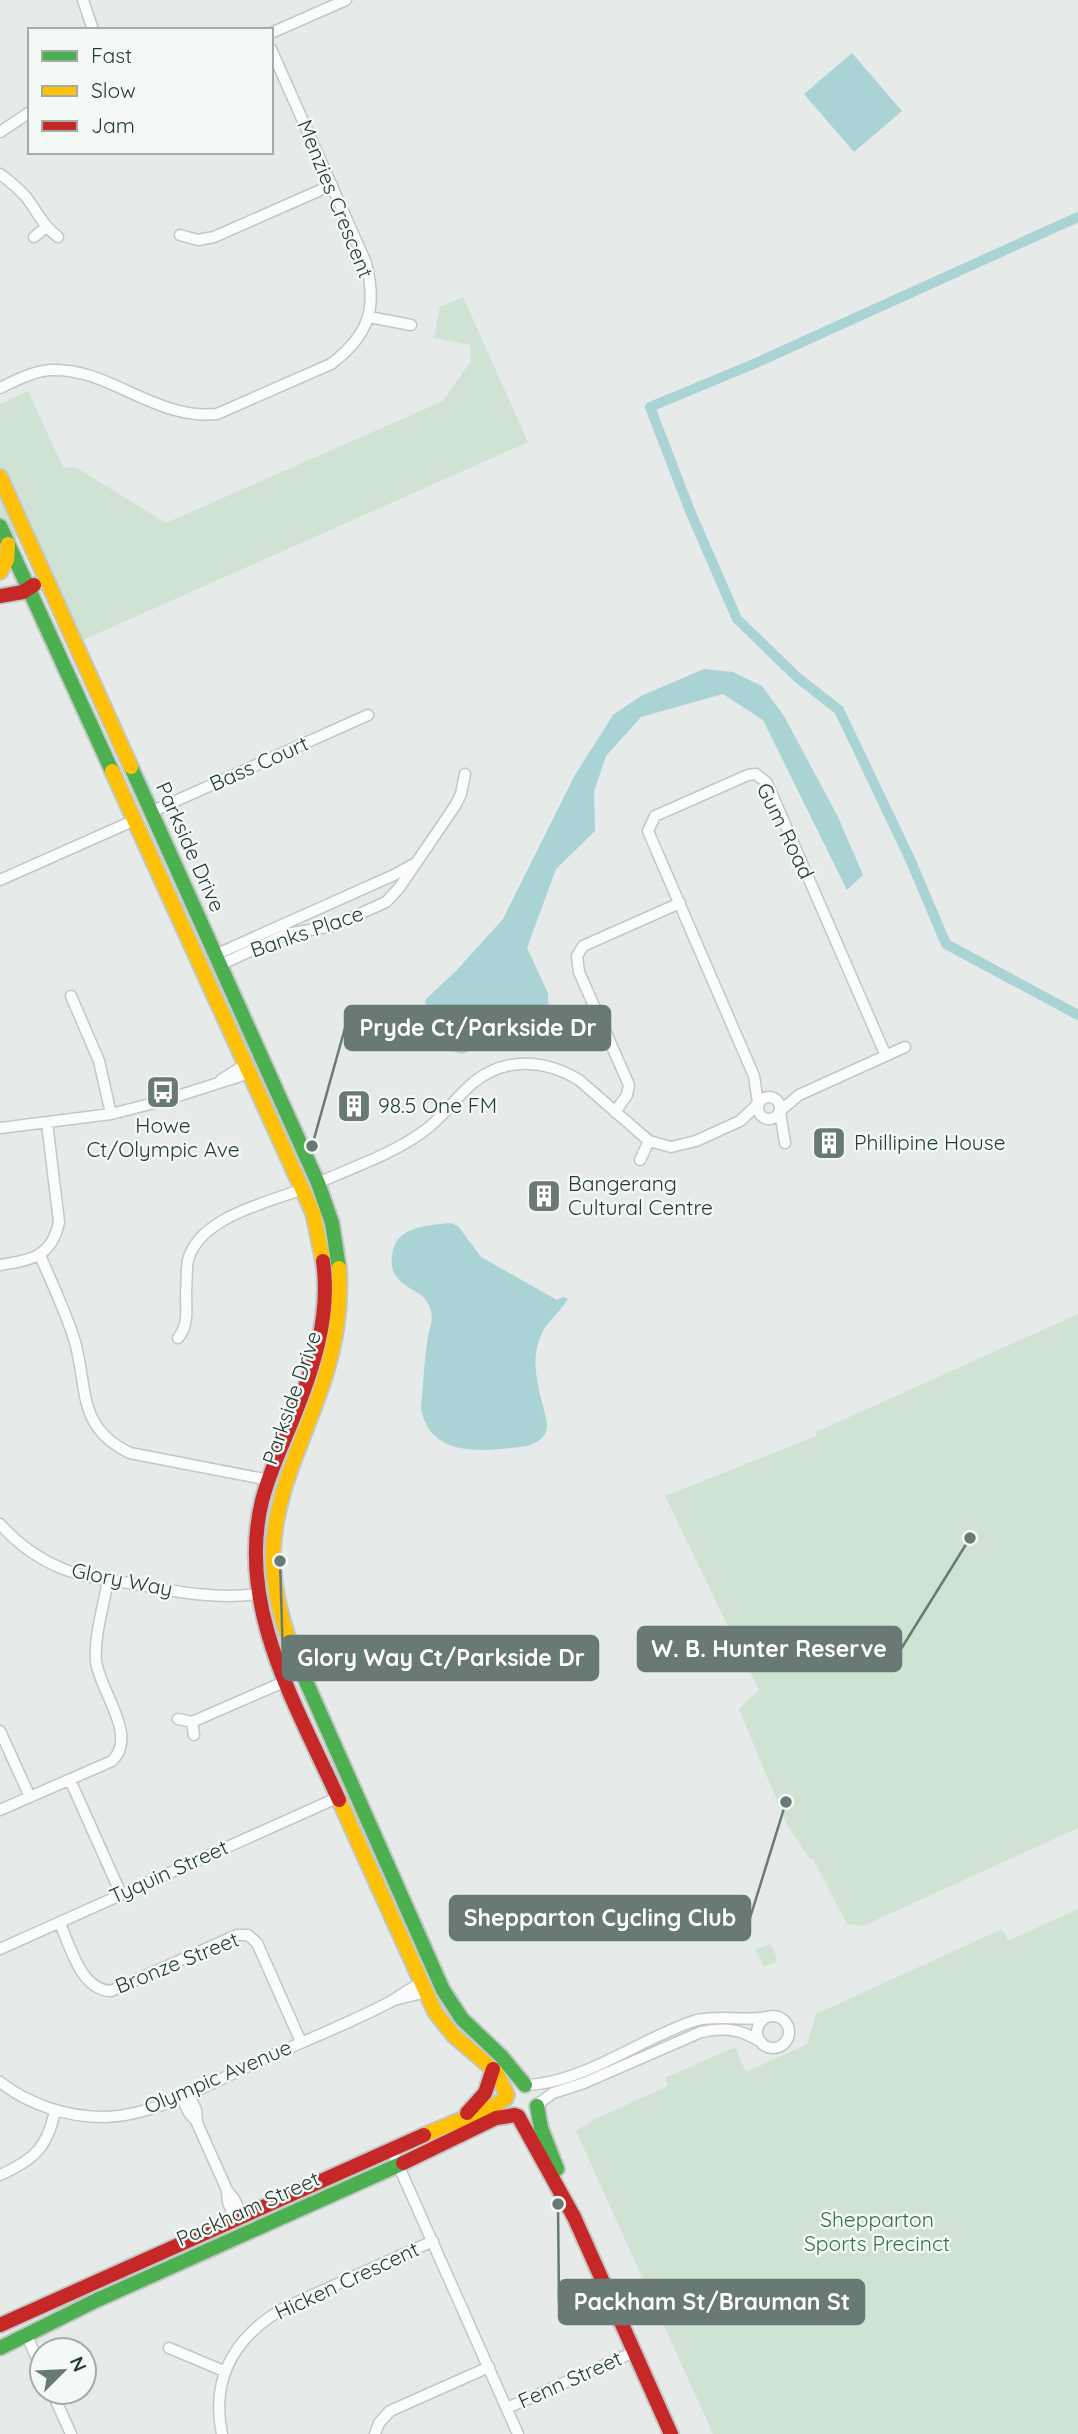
<svg xmlns="http://www.w3.org/2000/svg" width="1078" height="2434" viewBox="0 0 1078 2434" font-family="Quicksand,sans-serif">
	<style>
		.green { fill: #d0e2d4 }
		.water { fill: #aad3d5 }
		.lines { fill: none; stroke-linecap: round; stroke-linejoin: round }
		.canal { stroke: #aad3d5; stroke-width: 10 }
		.street-casing { stroke: #c3c7c5; stroke-width: 13 }
		.fast-casing { stroke: #c2c8c5; stroke-width: 18 }
		.slow-casing { stroke: #c2c8c5; stroke-width: 18 }
		.jam-casing { stroke: #c2c8c5; stroke-width: 18 }
		.street { stroke: #fbfcfc; stroke-width: 10 }
		.fast { stroke: #4caf50; stroke-width: 14 }
		.slow { stroke: #ffc107; stroke-width: 14 }
		.jam { stroke: #c62828; stroke-width: 14 }
		.labels { text-anchor: middle; stroke-width: 5; stroke-linejoin: round; paint-order: stroke }
		.street-label { font-size: 21px; fill: #243d34; stroke: #f4f9f6 }
		.poi-label { font-size: 21px; fill: #243d34; stroke: #f4f9f6; text-anchor: start }
		.park-label { font-size: 21px; fill: #317145; stroke: #f4f9f6 }
		.leader { fill: none; stroke: #687a73; stroke-width: 2.5 }
		.callout-dot { fill: #687a73; stroke: #f4f9f6; stroke-width: 2.5 }
		.callout { fill: #687a73; stroke: #687a73; stroke-width: 2.5 }
		.callout-label { font-size: 23px; text-anchor: middle; font-weight: bold; fill: #fff }
	</style>
	<rect width="100%" height="100%" fill="#e6eae8"/>
	<path class="green" d="M463 297 528 442 83 640 32 529 2 545 0 565V404L28 391 63 467 77 468 166 523 443 401 471 361 470 345 434 338 440 307Z
		M1078 1314V1828L863 1926 847 1924 813 1859H810L787 1825 739 1709 759 1690 665 1496 816 1436V1432Z
		M1078 1909V2434H713L576 2131 595 2119 668 2086 665 2078 735 2047 746 2072 807 2044 816 2014 1002 1929 1008 1941Z
		M769 1944 773 1947 777 1960 774 1963 764 1966 755 1950Z"/>
	<path class="water" d="M852 53 902 111 854 152 804 94Z
		M704 669 733 672 762 686 784 716 838 817 863 875 847 890 763 720 723 694 641 717 606 756 594 791 595 831 556 869 527 948 548 993 549 1023 502 1037 462 1054 440 1047 429 1020 425 1000 456 971 503 919 575 775 613 715 641 696Z
		M450 1223 458 1226 481 1257 557 1300 563 1297 568 1299C560 1312 547 1321 541 1335 528 1364 541 1394 547 1423 547 1429 546 1434 542 1438 534 1446 521 1447 511 1448 474 1452 429 1454 421 1408 423 1386 424 1364 427 1343 428 1331 434 1322 431 1311 425 1289 407 1292 397 1277 392 1272 391 1264 392 1257 394 1226 425 1226 450 1223Z"/>
	<g class="lines">
		<path class="canal" d="M1078 217 756 363 650 407 690 511 737 619 798 678 839 710 910 859 946 944 1078 1015"/>
		<g class="street-casing">
			<path id="street" d="M83 0 93 30
				M271 33 346 0
				M0 132 30 112
				M0 174C10 181 18 188 26 197 37 211 43 226 58 237
				M180 235 198 240 214 237 332 185
				M34 237 45 228
				M369 317 411 325
				M0 388C16 380 34 371 51 370 108 367 154 420 217 414L331 364C368 336 378 309 366 263L271 49
				M151 812 368 715
				M0 880 135 820
				M215 955 394 875 412 865
				M220 965 287 934 333 926 386 902 399 888 455 806 461 794 465 774
				M71 996 99 1061 111 1114
				M221 1080 246 1064
				M758 1108a11 11 0 1 1 22 0a11 11 0 1 1-22 0Z
				M758 1103 754 1076 648 831 655 816 748 775 756 774 767 783 886 1056
				M780 1111 799 1095 905 1047
				M615 1112 627 1095 629 1085 579 972 577 956 583 946 680 903
				M780 1112 785 1143
				M0 1128 111 1114 162 1101 250 1073
				M640 1160 649 1141
				M318 1183C353 1167 393 1154 424 1131 443 1117 456 1097 474 1082 507 1056 546 1060 579 1080L649 1141 671 1147 696 1141 740 1121 758 1104
				M40 1255C52 1284 66 1312 75 1342 88 1389 77 1428 130 1453L269 1480
				M0 1265C31 1260 52 1257 59 1222L47 1123
				M178 1338C189 1325 186 1309 186 1292 187 1282 186 1270 188 1260 200 1217 266 1203 303 1189
				M0 1524C17 1543 37 1558 61 1568 82 1577 107 1580 129 1583 174 1591 213 1600 258 1594
				M178 1719 192 1722 194 1735
				M192 1722 286 1681
				M0 1731 30 1797
				M70 1780 121 1894
				M0 1810 112 1761C139 1736 99 1690 96 1661 94 1635 104 1605 108 1580
				M60 1924C71 1948 81 1990 111 1991L237 1935H248L257 1943 301 2042
				M0 1949 339 1797
				M394 2000 426 1992
				M757 2032a16 16 0 1 1 32 0a16 16 0 1 1-32 0Z
				M0 2082C29 2105 68 2117 104 2117 156 2116 213 2082 259 2061 302 2042 348 2024 390 2002 401 1996 409 1988 422 1983
				M526 2085C585 2083 642 2037 697 2020 721 2015 743 2021 767 2017
				M188 2092 196 2110 197 2123 227 2190 234 2199 242 2216
				M181 2096 189 2113 197 2122
				M538 2104 553 2093 584 2083 701 2032C725 2027 742 2029 762 2043
				M391 2149 518 2434
				M0 2175C34 2160 48 2147 55 2110
				M227 2191 228 2202 235 2219
				M27 2336 42 2370
				M169 2348 224 2371
				M52 2392 71 2434
				M507 2408 634 2352
				M222 2434C210 2377 236 2336 284 2308L433 2241
				M375 2434 379 2423 390 2411 489 2367"/>
		</g>
		<g class="fast-casing">
			<path id="fast" d="M0 526 112 771
				M131 767 318 1183 332 1223 339 1268
				M297 1661 443 1990 462 2019 501 2056 525 2085
				M537 2106 541 2128 557 2169
				M0 2348 97 2300 403 2163"/>
		</g>
		<g class="slow-casing">
			<path id="slow" d="M0 477 131 767
				M0 572 7 560 8 544
				M112 771 313 1213 323 1261
				M297 1661C283 1627 272 1590 273 1552 275 1488 308 1433 326 1373 337 1338 341 1304 339 1268
				M339 1800 435 2012 454 2036 496 2072 507 2095
				M424 2135 494 2106 506 2098"/>
		</g>
		<g class="jam-casing">
			<path id="jam" d="M0 596 23 592 34 585
				M323 1261C331 1316 313 1370 292 1421 281 1448 269 1473 262 1501 236 1608 297 1706 339 1800
				M467 2113 485 2093 493 2069
				M518 2116 574 2217 671 2434
				M403 2163 496 2118 515 2115
				M0 2325 424 2135"/>
		</g>
		<use href="#street" class="street"/>
		<use href="#fast" class="fast"/>
		<use href="#slow" class="slow"/>
		<use href="#jam" class="jam"/>
	</g>
	<defs>
		<g id="bus-square" transform="scale(1.75)"><rect x="-9" y="-9" width="18" height="18" rx="4" fill="#687a73" stroke="#f4f9f6"/><path d="M-5-6H5V4H4V6H2V4H-2V6H-4V4H-5ZM-3.5-4V0h7V-4ZM-3.5 1.2v1.5H-2V1.2ZM2 1.2v1.5H3.5V1.2Z" fill="#fff"/></g>
		<g id="building-square" transform="scale(1.75)"><rect x="-9" y="-9" width="18" height="18" rx="4" fill="#687a73" stroke="#f4f9f6"/><path d="M-4-6H4V6H1V3H-1V6H-4ZM-2.5-4.3h1.7v1.8h-1.7ZM.8-4.3h1.7v1.8H.8ZM-2.5-1h1.7V.8h-1.7ZM.8-1h1.7V.8H.8Z" fill="#fff"/></g>
	</defs>
	<g fill-rule="evenodd">
		<use href="#bus-square" x="163" y="1092"/>
		<use href="#building-square" x="354" y="1106"/>
		<use href="#building-square" x="829" y="1143"/>
		<use href="#building-square" x="544" y="1196"/>
	</g>
	<g class="labels">
		<g class="street-label">
			<text transform="translate(335 199) rotate(68)" y="7">Menzies Crescent</text>
			<text transform="translate(259 764) rotate(-24)" y="7">Bass Court</text>
			<text transform="translate(785 831) rotate(64)" y="7">Gum Road</text>
			<text transform="translate(190 847) rotate(66)" y="7">Parkside Drive</text>
			<text transform="translate(307 932) rotate(-19)" y="7">Banks Place</text>
			<text transform="translate(292 1398) rotate(-71)" y="7">Parkside Drive</text>
			<text transform="translate(122 1580) rotate(11)" y="7">Glory Way</text>
			<text transform="translate(169 1872) rotate(-24)" y="7">Tyquin Street</text>
			<text transform="translate(177 1963) rotate(-22)" y="7">Bronze Street</text>
			<text transform="translate(218 2077) rotate(-23)" y="7">Olympic Avenue</text>
			<text transform="translate(248 2209) rotate(-24)" y="7">Packham Street</text>
			<text transform="translate(347 2281) rotate(-25)" y="7">Hicken Crescent</text>
			<text transform="translate(570 2380) rotate(-24)" y="7">Fenn Street</text>
		</g>
		<g class="poi-label">
			<text x="378" y="1113">98.5 One FM</text>
			<text x="163" y="1133" text-anchor="middle">Howe<tspan x="163" dy="24">Ct/Olympic Ave</tspan></text>
			<text x="854" y="1150">Phillipine House</text>
			<text x="568" y="1191">Bangerang<tspan x="568" dy="24">Cultural Centre</tspan></text>
		</g>
		<g class="park-label">
			<text x="877" y="2227">Shepparton<tspan x="877" dy="24">Sports Precinct</tspan></text>
		</g>
	</g>
	<path class="leader" d="M312 1146L345 1028M970 1538L901 1649M280 1561L283 1658M786 1802L750 1918M558 2204L559 2302"/>
	<g class="callout-dot">
		<circle cx="312" cy="1146" r="7"/>
		<circle cx="970" cy="1538" r="7"/>
		<circle cx="280" cy="1561" r="7"/>
		<circle cx="786" cy="1802" r="7"/>
		<circle cx="558" cy="2204" r="7"/>
	</g>
	<g class="callout">
		<rect x="345" y="1006" width="265" height="44" rx="7"/>
		<rect x="638" y="1627" width="263" height="44" rx="7"/>
		<rect x="283" y="1636" width="315" height="44" rx="7"/>
		<rect x="450" y="1896" width="300" height="44" rx="7"/>
		<rect x="559" y="2280" width="305" height="44" rx="7"/>
	</g>
	<g class="callout-label">
		<text x="478" y="1036">Pryde Ct/Parkside Dr</text>
		<text x="769" y="1657">W. B. Hunter Reserve</text>
		<text x="441" y="1666">Glory Way Ct/Parkside Dr</text>
		<text x="600" y="1926">Shepparton Cycling Club</text>
		<text x="712" y="2310">Packham St/Brauman St</text>
	</g>
	<rect x="28" y="28" width="245" height="126" fill="#f4f9f6" stroke="#a1aea8" stroke-width="2"/>
	<rect x="42" y="51" width="35" height="10" fill="#4caf50" stroke="#a1aea8" stroke-width="2"/>
	<text x="91" y="63" font-size="21" fill="#243d34">Fast</text>
	<rect x="42" y="86" width="35" height="10" fill="#ffc107" stroke="#a1aea8" stroke-width="2"/>
	<text x="91" y="98" font-size="21" fill="#243d34">Slow</text>
	<rect x="42" y="121" width="35" height="10" fill="#c62828" stroke="#a1aea8" stroke-width="2"/>
	<text x="91" y="133" font-size="21" fill="#243d34">Jam</text>
	<g transform="translate(63 2371) rotate(66)"><circle r="33" fill="#f4f9f6" stroke="#a1aea8" stroke-width="2"/>
	<path d="M0-5L12 26L0 18L-12 26Z" fill="#687a73"/>
	<text y="-10" font-size="19" font-weight="bold" text-anchor="middle" fill="#243d34">N</text>
	</g>
</svg>
